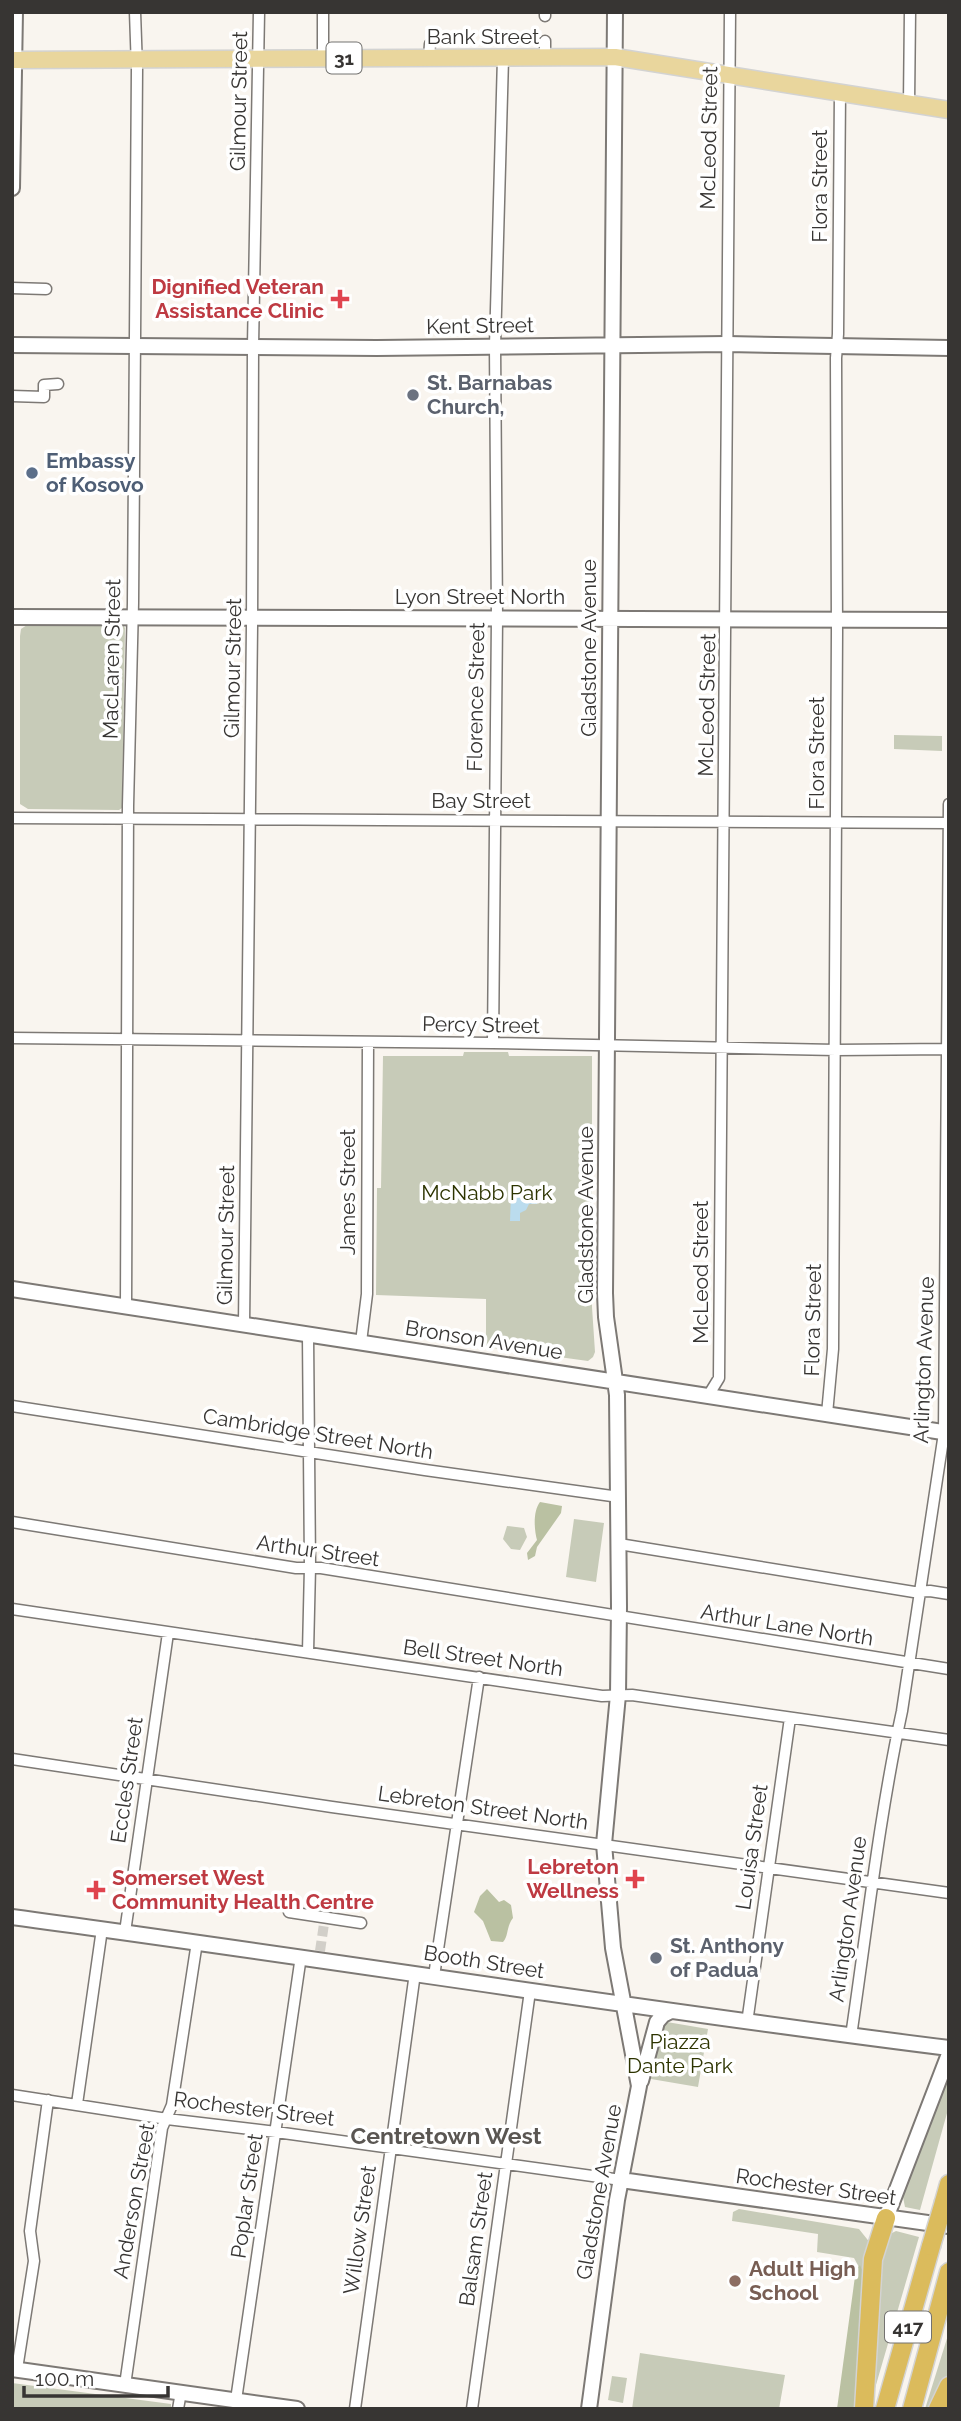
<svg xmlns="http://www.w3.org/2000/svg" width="961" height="2421" viewBox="0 0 961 2421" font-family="Raleway,sans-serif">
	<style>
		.green { fill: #c7cbb8 }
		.forest { fill: #bac1a2 }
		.water { fill: #bbdcee }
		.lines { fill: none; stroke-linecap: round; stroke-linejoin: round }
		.street-tunnel { stroke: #d2cfc9; stroke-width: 10; stroke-dasharray: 10 5; stroke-linecap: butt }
		.street-casing { stroke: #7d7975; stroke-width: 13 }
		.secondary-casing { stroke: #7d7975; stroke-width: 18 }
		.primary-casing { stroke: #d3d3d2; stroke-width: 19 }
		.highway-casing { stroke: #d3d3d2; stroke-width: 21 }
		.street { stroke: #fff; stroke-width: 10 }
		.secondary { stroke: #fff; stroke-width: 14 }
		.primary { stroke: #e9d69d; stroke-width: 16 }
		.highway { stroke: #dbbb5c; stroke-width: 18 }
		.highway-bridge-casing { stroke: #d3d3d2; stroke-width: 21; stroke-linecap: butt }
		.highway-bridge { stroke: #dbbb5c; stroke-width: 18 }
		.health-dot { fill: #e0444e; stroke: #fff; stroke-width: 2.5 }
		.worship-dot { fill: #6b7280; stroke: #fff; stroke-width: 2.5 }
		.service-dot { fill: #5c6f8a; stroke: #fff; stroke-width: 2.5 }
		.education-dot { fill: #8d6e63; stroke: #fff; stroke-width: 2.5 }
		.labels { text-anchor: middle; stroke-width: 7; stroke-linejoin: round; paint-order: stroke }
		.shield { fill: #fff; stroke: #737270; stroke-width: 2 }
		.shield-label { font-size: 19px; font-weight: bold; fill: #373533 }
		.street-label { font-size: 21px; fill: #373533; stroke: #fff }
		.health-label { font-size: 21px; font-weight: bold; fill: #be3a42; stroke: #fff; text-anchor: end }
		.worship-label { font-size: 21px; font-weight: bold; fill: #5b616d; stroke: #fff; text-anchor: start }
		.service-label { font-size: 21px; font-weight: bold; fill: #4e5e75; stroke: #fff; text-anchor: start }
		.park-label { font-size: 21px; fill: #2d3400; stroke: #fff }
		.education-label { font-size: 21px; font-weight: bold; fill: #785e54; stroke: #fff; text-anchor: start }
		.neighbourhood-label { font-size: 23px; font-weight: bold; fill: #5a5652; stroke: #fff }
	</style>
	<rect width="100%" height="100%" fill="#f9f5ef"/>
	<path class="green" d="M27 625H123L125 628 122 808 119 810 28 809 20 804V636L21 629Z
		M894 735 942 736V751L894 749Z
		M464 1052H508L509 1056H592V1307L595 1352 593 1357 588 1361 486 1347V1299L376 1295 377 1188H381L383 1056H463Z
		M574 1519 604 1523 596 1582 566 1577Z
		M507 1526 524 1528 527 1537 520 1550 511 1549 503 1539Z
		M661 2021 708 2029 698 2087 651 2079Z
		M949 2071V2106L920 2210 905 2207 903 2197Z
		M739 2209 859 2229 871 2244 865 2278 854 2258 817 2252 818 2234 732 2221 733 2212Z
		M896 2231 919 2237 869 2409 876 2285 884 2244 892 2233Z
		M949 2332V2375L930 2409H925Z
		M640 2353 785 2375 779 2409H632Z
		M612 2376 627 2378 623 2403 608 2400Z
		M12 2383 171 2404V2409H12Z"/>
	<path class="forest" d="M540 1502 562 1506 561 1513 537 1547 535 1556 528 1560 527 1553 537 1540C534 1529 533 1511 540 1502Z
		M487 1889 499 1902 504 1900 511 1905 513 1918C506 1927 509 1935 503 1942L491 1941 483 1921 474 1912 480 1896Z
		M860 2265 865 2278 858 2409H837L856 2269Z"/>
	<path class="water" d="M511 1194H537V1204H529L526 1210 520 1213V1221H510Z"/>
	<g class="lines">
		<path class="street-tunnel" d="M320 1951 325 1917"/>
		<g class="street-casing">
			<path id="street" d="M545 16V12
				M545 41V58
				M323 58V12
				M429 58 430 44
				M909 103 910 12
				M12 288 46 289
				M12 396 44 397V385L58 384
				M12 818 949 823
				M12 1038 493 1043 836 1050 949 1049
				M493 1043 497 618 495 346 503 58
				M126 1307 128 806 133 603 137 69 135 12
				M244 1325 252 626 253 346 259 12
				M361 1342 367 1294 368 1042
				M708 1396 719 1378 730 12
				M12 1406 425 1470 619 1497
				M827 1414 833 1349 837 631 836 358 838 334 840 92
				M12 1522 296 1568H321L949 1669
				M619 1544 914 1592 930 1591 949 1594
				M12 1609 602 1696 632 1695 949 1740
				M308 1652 310 1567 308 1335
				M12 1759 332 1807 949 1893
				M289 1912 361 1923
				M125 1932 168 1633
				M434 1976 479 1677
				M747 2023 790 1718
				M851 2036C867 1928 879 1818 902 1711L944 1433 949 804
				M12 2095 167 2119 276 2132 621 2180
				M77 2104 102 1929
				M17 2369 34 2261 30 2231 48 2100
				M125 2385 162 2128 172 2105 197 1942
				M236 2400 301 1956
				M178 2409 181 2392
				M355 2409 415 1973
				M472 2409 530 1991"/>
		</g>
		<g class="secondary-casing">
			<path id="secondary" d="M12 188 15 12
				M12 345 377 348 727 344 949 348
				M12 617 949 620
				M12 1289 949 1433
				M12 1917C325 1959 636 2009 949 2048
				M641 2081 657 2022 663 2015 671 2011
				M621 2180 949 2226
				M886 2218 949 2054
				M12 2369 297 2409
				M589 2409 617 2200 639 2086 613 1948 604 1844 618 1695 619 1607 617 1395 606 1317 605 1293 615 12"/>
		</g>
		<g class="primary-casing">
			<path id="primary" d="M12 60 615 57 949 110"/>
		</g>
		<g class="highway-casing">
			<path id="highway" d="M944 2202 949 2184
				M864 2409 873 2259 886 2218
				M885 2409 931 2246
				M912 2409 949 2272
				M938 2409 949 2386"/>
		</g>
		<use href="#street" class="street"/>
		<use href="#secondary" class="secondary"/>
		<use href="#primary" class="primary"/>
		<use href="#highway" class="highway"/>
		<g class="highway-bridge-casing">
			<path id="highway-bridge" d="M931 2246 944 2202"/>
		</g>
		<use href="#highway-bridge" class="highway-bridge"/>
	</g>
	<g class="health-dot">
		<path d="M336.5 288.5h7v7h7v7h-7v7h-7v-7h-7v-7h7z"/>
		<path d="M631.5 1868.5h7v7h7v7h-7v7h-7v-7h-7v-7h7z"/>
		<path d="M92.5 1879.5h7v7h7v7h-7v7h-7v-7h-7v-7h7z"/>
	</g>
	<g class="worship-dot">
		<circle cx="413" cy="395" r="7"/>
		<circle cx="656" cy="1958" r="7"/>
	</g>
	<circle class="service-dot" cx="32" cy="473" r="7"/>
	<circle class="education-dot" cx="735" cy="2281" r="7"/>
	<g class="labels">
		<g class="shield">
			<rect x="326.5" y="42.5" width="35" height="31" rx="5"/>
			<rect x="885" y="2311.5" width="46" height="31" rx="5"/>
		</g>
		<g class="shield-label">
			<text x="344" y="65">31</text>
			<text x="908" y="2334">417</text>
		</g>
		<g class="street-label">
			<text x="483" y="44">Bank Street</text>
			<text transform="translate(239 101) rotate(-89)" y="7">Gilmour Street</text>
			<text transform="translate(709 138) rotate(-89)" y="7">McLeod Street</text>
			<text transform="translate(820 186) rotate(-90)" y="7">Flora Street</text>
			<text transform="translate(480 326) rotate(-1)" y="7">Kent Street</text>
			<text x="480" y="604">Lyon Street North</text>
			<text transform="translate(589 648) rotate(-90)" y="7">Gladstone Avenue</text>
			<text transform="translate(112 659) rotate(-89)" y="7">MacLaren Street</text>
			<text transform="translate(233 668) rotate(-89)" y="7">Gilmour Street</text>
			<text transform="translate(476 697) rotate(-89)" y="7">Florence Street</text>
			<text transform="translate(707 705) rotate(-89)" y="7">McLeod Street</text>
			<text transform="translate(817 753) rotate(-90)" y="7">Flora Street</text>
			<text x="481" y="808">Bay Street</text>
			<text transform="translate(481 1025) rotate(1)" y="7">Percy Street</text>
			<text transform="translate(348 1192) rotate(-90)" y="7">James Street</text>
			<text transform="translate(586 1215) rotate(-90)" y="7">Gladstone Avenue</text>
			<text transform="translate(226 1235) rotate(-89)" y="7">Gilmour Street</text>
			<text transform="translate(701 1272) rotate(-90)" y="7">McLeod Street</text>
			<text transform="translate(813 1320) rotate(-89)" y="7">Flora Street</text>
			<text transform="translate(484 1340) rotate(9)" y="7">Bronson Avenue</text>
			<text transform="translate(924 1360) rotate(-88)" y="7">Arlington Avenue</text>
			<text transform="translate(318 1434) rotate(9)" y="7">Cambridge Street North</text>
			<text transform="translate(318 1551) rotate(8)" y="7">Arthur Street</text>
			<text transform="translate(787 1625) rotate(9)" y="7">Arthur Lane North</text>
			<text transform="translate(483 1658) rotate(8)" y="7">Bell Street North</text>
			<text transform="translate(127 1780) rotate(-82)" y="7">Eccles Street</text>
			<text transform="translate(483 1808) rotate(8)" y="7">Lebreton Street North</text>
			<text transform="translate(752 1847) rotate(-82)" y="7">Louisa Street</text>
			<text transform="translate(848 1919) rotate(-82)" y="7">Arlington Avenue</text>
			<text transform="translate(484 1962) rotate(9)" y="7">Booth Street</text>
			<text transform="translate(254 2109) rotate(7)" y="7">Rochester Street</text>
			<text transform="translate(816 2187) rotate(8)" y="7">Rochester Street</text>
			<text transform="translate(599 2192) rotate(-80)" y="7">Gladstone Avenue</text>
			<text transform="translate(247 2196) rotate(-82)" y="7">Poplar Street</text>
			<text transform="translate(134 2201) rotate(-80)" y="7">Anderson Street</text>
			<text transform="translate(360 2230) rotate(-82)" y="7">Willow Street</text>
			<text transform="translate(476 2239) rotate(-82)" y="7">Balsam Street</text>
		</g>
		<g class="health-label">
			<text x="324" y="294">Dignified Veteran<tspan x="324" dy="24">Assistance Clinic</tspan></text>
			<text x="619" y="1874">Lebreton<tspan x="619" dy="24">Wellness</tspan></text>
			<text x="112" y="1885" text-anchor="start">Somerset West<tspan x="112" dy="24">Community Health Centre</tspan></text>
		</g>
		<g class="worship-label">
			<text x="427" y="390">St. Barnabas<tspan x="427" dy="24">Church,</tspan></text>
			<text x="670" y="1953">St. Anthony<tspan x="670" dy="24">of Padua</tspan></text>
		</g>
		<g class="service-label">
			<text x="46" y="468">Embassy<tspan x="46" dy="24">of Kosovo</tspan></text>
		</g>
		<g class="park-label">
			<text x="487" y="1200">McNabb Park</text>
			<text x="680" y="2049">Piazza<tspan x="680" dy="24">Dante Park</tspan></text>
		</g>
		<g class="education-label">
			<text x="749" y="2276">Adult High<tspan x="749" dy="24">School</tspan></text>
		</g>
		<g class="neighbourhood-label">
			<text x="446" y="2144">Centretown West</text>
		</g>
	</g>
	<rect width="961" height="2421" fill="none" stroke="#373533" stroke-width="28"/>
	<path d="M24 2386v10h144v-10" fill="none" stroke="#373533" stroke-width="3.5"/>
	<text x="35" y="2386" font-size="21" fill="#373533" stroke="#ffffff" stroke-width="5" paint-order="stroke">100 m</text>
</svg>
